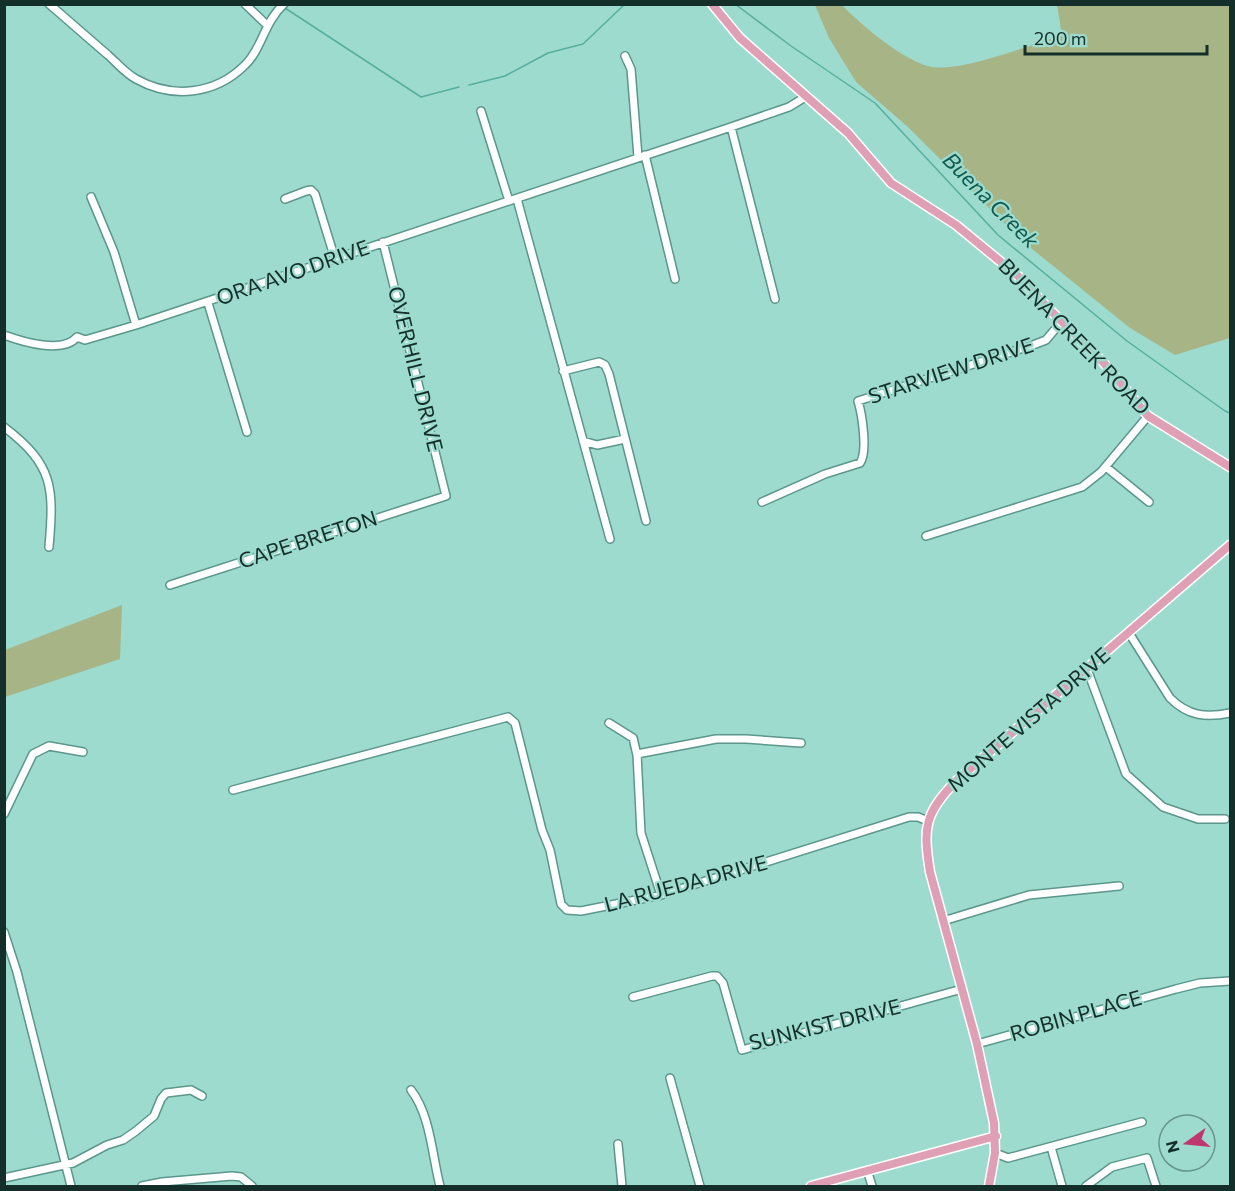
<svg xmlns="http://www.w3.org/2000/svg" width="1235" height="1191" viewBox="0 0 1235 1191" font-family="Commissioner,sans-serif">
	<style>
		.green { fill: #a7b485 }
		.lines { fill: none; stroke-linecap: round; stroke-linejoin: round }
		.stream { stroke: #55af9f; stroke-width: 1.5 }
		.minor-casing { stroke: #5b978b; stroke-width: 10 }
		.major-casing { stroke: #fff; stroke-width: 11 }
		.minor { stroke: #fff; stroke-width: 7 }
		.major { stroke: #df9fb5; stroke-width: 8 }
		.labels { text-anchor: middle; stroke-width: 4.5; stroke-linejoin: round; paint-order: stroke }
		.street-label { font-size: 21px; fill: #142e29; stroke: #9ddbce }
		.water-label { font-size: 22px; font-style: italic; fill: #105b50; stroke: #9ddbce }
	</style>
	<rect width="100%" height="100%" fill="#9ddbce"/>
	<path class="green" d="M815 5H842C861 25 905 62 932 67 963 72 1030 45 1062 35L1057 5H1230V338L1175 355 1130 328 1021 240 908 127 856 82 829 38Z
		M122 605 120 659 5 697V650Z"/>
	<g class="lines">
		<path class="stream" d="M735 4 791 46 875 103 998 235 1127 341 1225 411 1230 413
			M285 8 421 97 459 87
			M469 85 505 76 548 53 583 44 625 4"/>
		<g class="minor-casing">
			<path id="minor" d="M49 4C69 21 88 38 108 55 117 63 125 73 136 79 172 99 215 95 245 65 262 49 264 22 284 4
				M245 4 267 25
				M625 56 631 69 638 157
				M481 111 509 201
				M731 127 775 299
				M645 155 675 279
				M91 197 114 252 136 325
				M285 199 306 191 311 190 315 194 335 259
				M517 199 610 539
				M208 303 247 432
				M4 335C23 342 63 354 77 337L85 340 136 325 731 127 789 107 807 96
				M563 371 599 362 605 365 609 374 646 521
				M4 427C54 465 54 488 49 547
				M583 441 597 445 625 439
				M1106 467 1149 502
				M762 502 825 474 860 463C868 452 862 414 858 401L1033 345 1046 340 1062 321
				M926 536 1082 487 1101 472 1148 416
				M170 585 446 496 383 242
				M1129 633 1170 698C1188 716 1206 718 1230 713
				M1087 669 1126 774 1163 807 1198 819H1225
				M609 723 633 738 637 755
				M233 790 508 717 515 723 542 830 550 850 561 904 567 910 581 911 661 895 909 817H918L928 821
				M4 814 33 754 49 746 83 752
				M661 895 641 833 637 754 716 739H746L801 743
				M943 921 1029 895 1119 886
				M4 932 17 972 71 1186
				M633 997 712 976H717L723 983 742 1050 962 989
				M977 1044 1176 989 1200 983 1230 981
				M670 1078 700 1186
				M411 1090C431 1116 432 1156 440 1186
				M618 1144 622 1186
				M1051 1147 1062 1186
				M995 1153 1008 1158 1142 1122
				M868 1173 872 1186
				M4 1178 73 1163 107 1145 123 1140 136 1131 154 1116 161 1099 166 1093 191 1090 202 1096
				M142 1186 162 1182 232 1176 241 1177 252 1186
				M1086 1186 1112 1167 1147 1158 1156 1186"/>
		</g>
		<g class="major-casing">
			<path id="major" d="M712 4 740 38 848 133 891 183 956 225 1018 276 1048 308 1103 362 1148 416 1230 467
				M811 1186 996 1136
				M989 1186 995 1153 994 1123 977 1044 930 872C923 828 924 814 956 781L1230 545"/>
		</g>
		<use href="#minor" class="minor"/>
		<use href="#major" class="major"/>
	</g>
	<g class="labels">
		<g class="street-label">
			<text transform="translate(293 273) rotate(-19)" y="7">ORA AVO DRIVE</text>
			<text transform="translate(1074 337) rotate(46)" y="7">BUENA CREEK ROAD</text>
			<text transform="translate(415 369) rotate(76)" y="7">OVERHILL DRIVE</text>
			<text transform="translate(951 371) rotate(-18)" y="7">STARVIEW DRIVE</text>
			<text transform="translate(308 540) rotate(-18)" y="7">CAPE BRETON</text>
			<text transform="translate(1029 720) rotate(-41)" y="7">MONTE VISTA DRIVE</text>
			<text transform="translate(686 884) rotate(-15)" y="7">LA RUEDA DRIVE</text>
			<text transform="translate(1076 1016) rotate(-16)" y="7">ROBIN PLACE</text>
			<text transform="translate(825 1025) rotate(-14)" y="7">SUNKIST DRIVE</text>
		</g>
		<g class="water-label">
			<text transform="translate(991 200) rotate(45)" y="8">Buena Creek</text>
		</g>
	</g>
	<rect width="1235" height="1191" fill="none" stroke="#142e29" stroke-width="12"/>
	<g transform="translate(1187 1143) rotate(255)"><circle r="28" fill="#9ddbce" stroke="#66968c" stroke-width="1.5"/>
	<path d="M0-4.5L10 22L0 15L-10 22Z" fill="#c0366e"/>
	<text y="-9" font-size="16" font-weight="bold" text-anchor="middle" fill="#142e29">N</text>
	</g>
	<path d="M1025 45v9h182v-9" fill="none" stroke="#142e29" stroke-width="3"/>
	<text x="1034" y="45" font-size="18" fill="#142e29" stroke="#9ddbce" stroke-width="4.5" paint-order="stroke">200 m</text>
</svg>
